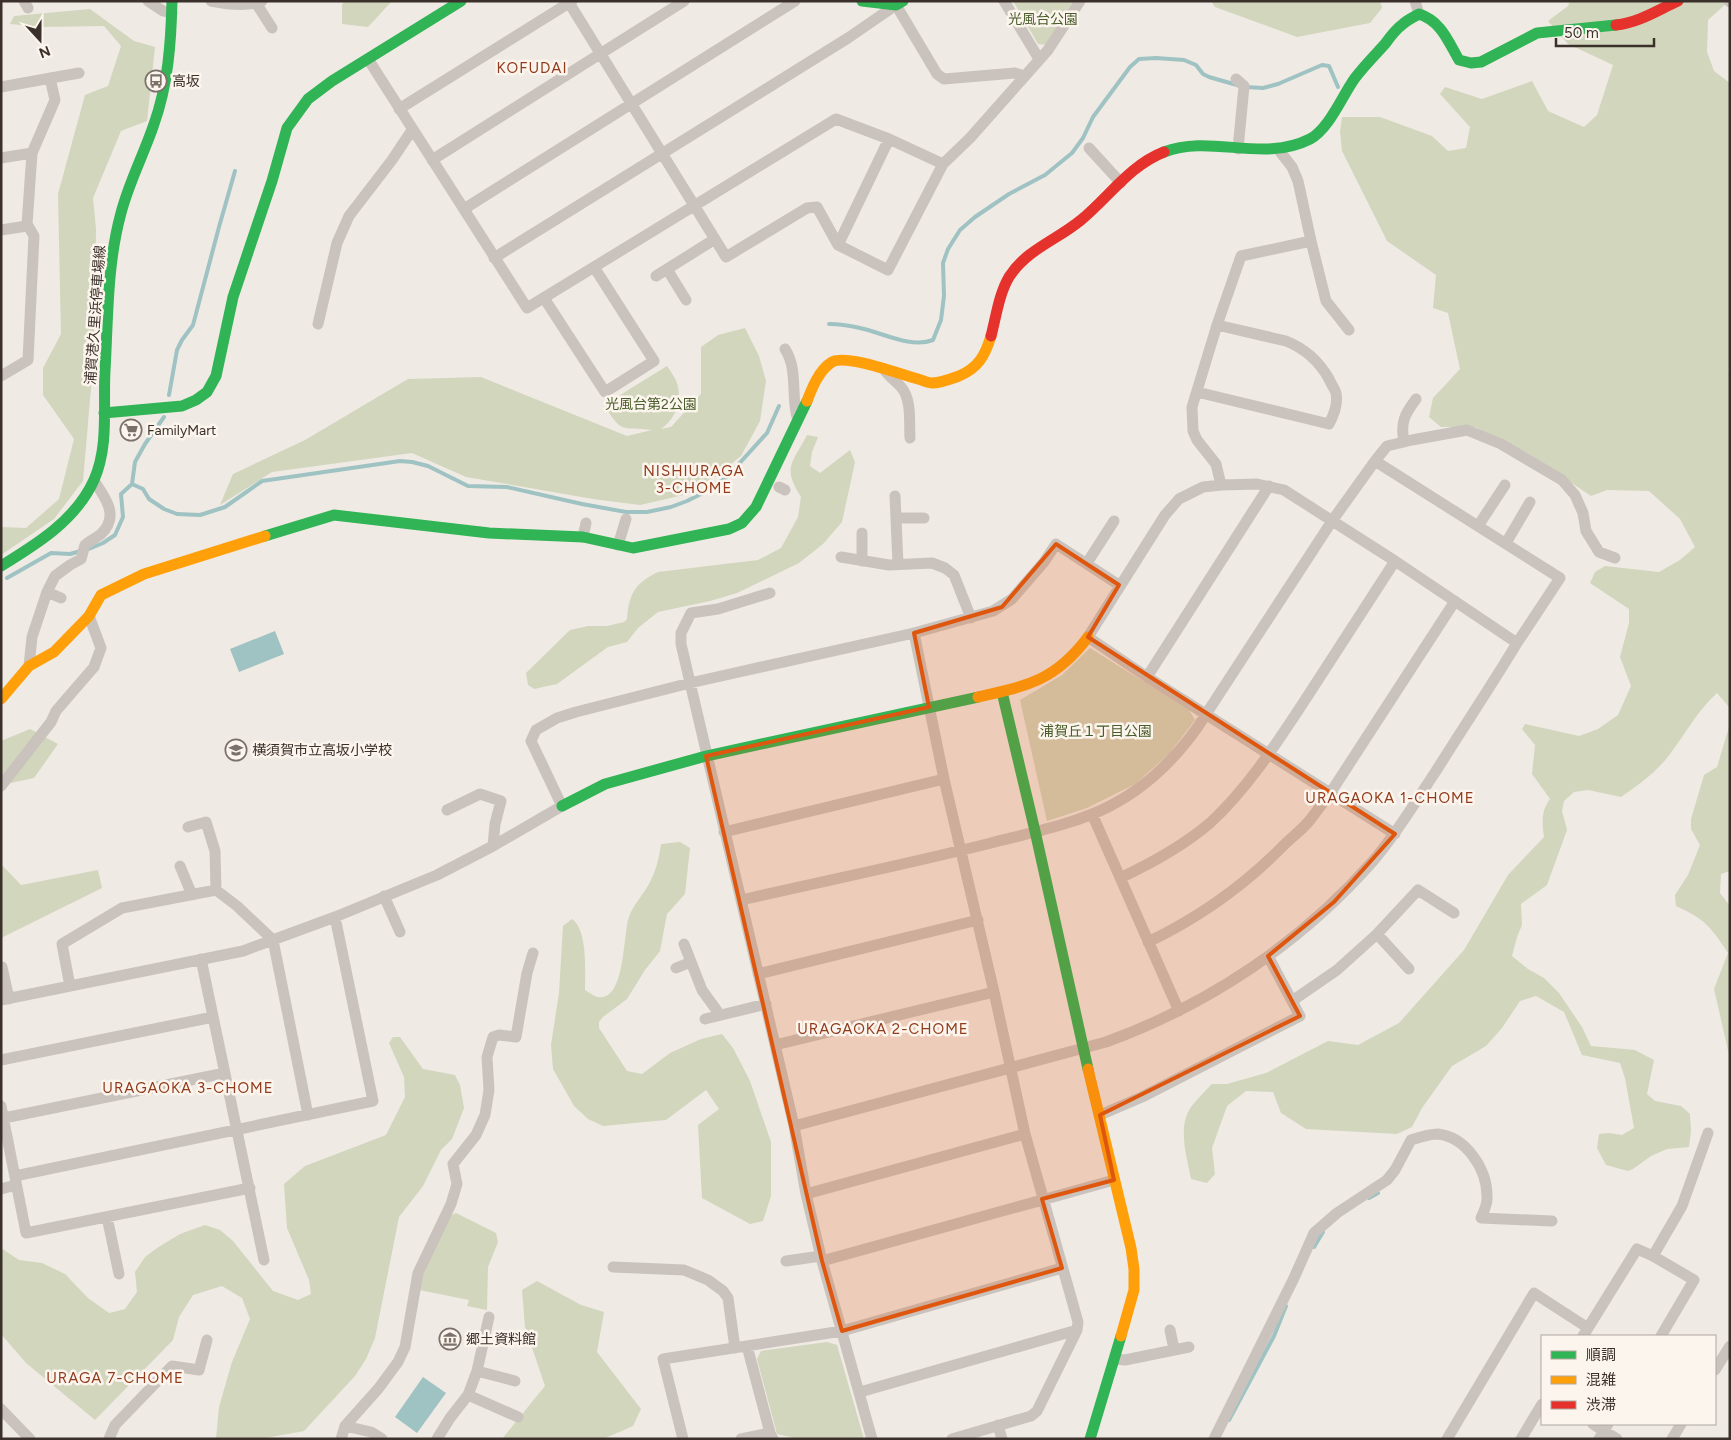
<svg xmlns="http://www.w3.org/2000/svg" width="1731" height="1440" viewBox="0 0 1731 1440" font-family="Figtree,'Noto Sans JP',sans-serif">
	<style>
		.green { fill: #d1d6bd }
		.water { fill: #9fc2c3 }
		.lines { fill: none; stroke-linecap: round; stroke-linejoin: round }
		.stream { stroke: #9fc2c3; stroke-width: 4 }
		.street { stroke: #cac3bd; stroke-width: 11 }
		.fast { stroke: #30b455; stroke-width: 11 }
		.slow { stroke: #ff9f0a; stroke-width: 11 }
		.jam { stroke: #e5322d; stroke-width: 11 }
		.marked { fill: #df570e; fill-opacity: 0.2; stroke: #df570e; stroke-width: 4; stroke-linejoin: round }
		.labels { text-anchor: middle; stroke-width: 5; stroke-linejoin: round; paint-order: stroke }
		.park-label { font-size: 14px; fill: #495c2b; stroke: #fcf5ed }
		.poi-label { font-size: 14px; fill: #3b302a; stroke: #fcf5ed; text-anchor: start }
		.street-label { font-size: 14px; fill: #3b302a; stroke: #fcf5ed }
		.neighbourhood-label { font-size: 15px; letter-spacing: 1px; fill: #913b1c; stroke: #fcf5ed }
	</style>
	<rect width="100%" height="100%" fill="#f0eae4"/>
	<path class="green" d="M344 1H392L368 27 342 24V5Z
		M1013 1H1073L1047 45 1038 44Z
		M1211 1H1380L1382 8 1370 23 1297 37 1215 7Z
		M1570 1H1729L1708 20 1707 52 1714 71 1730 83V365L1728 371H1730V871L1721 874 1720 893 1730 906V1059L1714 989 1728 953C1711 927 1705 919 1676 906L1675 895 1688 875 1700 845 1691 829V819L1704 775 1717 767 1729 727V707L1717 693C1697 711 1686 733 1670 754 1657 772 1638 785 1621 797L1588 790 1574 792 1564 801 1562 811 1567 830 1547 885 1521 904 1522 925 1517 937 1512 956 1528 969 1544 978 1559 993 1582 1027 1591 1046 1635 1050 1654 1060 1647 1094 1655 1101 1681 1106 1690 1114 1691 1131 1689 1147 1667 1149 1651 1156 1633 1169 1628 1171 1606 1165 1597 1148 1599 1134 1609 1133 1622 1135 1634 1128 1625 1078 1620 1063 1582 1055 1564 1012 1536 996 1520 1001 1502 1028 1486 1046 1452 1066 1422 1108 1412 1127 1397 1134 1306 1129 1281 1113 1273 1092 1246 1091 1227 1106 1212 1148 1215 1174 1207 1183 1191 1179C1187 1157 1177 1127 1191 1107 1197 1099 1205 1091 1212 1084H1227L1266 1073 1328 1041 1358 1045 1399 1023 1464 950 1508 875 1544 837C1542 823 1541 811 1550 799L1532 774 1535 745 1522 729 1525 724 1579 736 1598 729 1618 715 1631 686 1620 657 1629 623V609L1590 583 1595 572 1605 566 1659 572 1680 560 1695 547 1680 519 1649 491 1607 490 1591 496 1527 453 1475 427H1441L1429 417 1433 398 1460 369 1448 313 1433 308 1436 275 1387 241 1342 151 1340 132 1342 117H1380L1432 136 1448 151 1466 148 1470 127 1440 94 1445 87 1482 99 1532 81 1548 111 1584 127 1597 115 1613 65 1568 44 1548 21 1568 6Z
		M90 9 134 41 155 47 147 121 121 131 93 198 96 229 94 354 83 481 54 519 1 555V527L26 528 59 499 74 439 43 395V368L61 334 58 194 85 95 108 86 121 46 104 26 42 27 10 24 14 16Z
		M745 328 759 356 766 381 760 421 741 456 715 477 688 494 640 505 593 499 466 477 412 453 272 472 220 505 233 474 305 440 408 379 481 377 627 436 652 430C620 426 623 435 604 405L667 366C671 372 677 380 678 387 682 403 674 420 661 429L671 427 701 394V347L718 335Z
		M807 435 818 437 812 452 810 466 820 473 850 450 855 462 842 522 823 544 799 563 737 593 710 601 658 612 638 628 627 642 608 647 557 684 534 689 528 685 526 673 570 630 588 626H607L624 622 627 619C629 594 635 583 658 572L758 560 781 548 798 517 801 497C782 467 792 464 807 435Z
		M1090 648 1189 710 1195 720 1169 754 1135 784 1087 808 1047 821 1020 700 1062 675Z
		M30 729 58 744 34 778 1 785V741Z
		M680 842 690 848 685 894 667 914 660 951 645 970 627 999 603 1017 599 1022V1028L627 1071 642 1074 670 1053 701 1039 722 1034 733 1048 750 1081 771 1142V1196L763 1221 750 1224 702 1198 698 1125 719 1109 706 1090 666 1120 603 1126 588 1119 574 1106 553 1069 551 1045 559 993 563 926 572 919C588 930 585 972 585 990 589 992 594 997 598 997 626 1002 623 931 629 917 633 905 643 895 649 884 656 871 659 858 661 844Z
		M1 864 21 885 98 870 102 888 1 938Z
		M393 1037H400L423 1069 455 1075 460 1085 464 1108 452 1139 441 1150 423 1186 399 1217 375 1338 366 1359 355 1376 304 1431 260 1439H216L219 1407 232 1362 250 1319 242 1298 222 1286 193 1295 179 1317 173 1340 95 1420 26 1363 1 1334V1248L19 1260 42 1263 65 1274 88 1298 109 1313 125 1309 137 1292 135 1272 145 1257 157 1248 180 1234 205 1225 220 1230 233 1241 273 1291 298 1300 311 1294 309 1280 287 1228 284 1184 305 1166 386 1135 405 1097 404 1077 389 1043Z
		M456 1213 496 1233 498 1242 488 1267 487 1310 467 1306 469 1300 419 1290 421 1280 449 1216Z
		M537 1281 581 1305 604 1312 597 1352 641 1409 633 1426 603 1439H502L545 1386 525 1327 522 1290Z
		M827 1342 837 1345 864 1439H799L777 1434 757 1359 761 1351Z"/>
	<path class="water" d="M275 631 284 654 239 672 230 649Z
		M423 1377 446 1393 417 1433 395 1417Z"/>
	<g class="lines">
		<path class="stream" d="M1246 87 1263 88 1278 84 1322 65 1329 66 1338 87
			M829 324C841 324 852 326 864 329 885 334 911 348 933 340L941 320 944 296 943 263 948 249 960 230 975 217 1009 194 1045 175 1072 153 1083 138 1093 117 1130 67 1139 59 1156 58 1184 60 1196 65 1203 74 1209 77 1237 85
			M169 395 177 350 182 340 193 325 219 227 235 171
			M132 484 135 462 145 444 164 417
			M7 578 51 553 70 554 91 548 103 543 115 535 123 517 121 494 132 484 143 489 149 499 164 509 177 514 200 515 225 507 262 481 400 461 412 462 428 466 468 486 507 487 582 504 626 512H647L671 507 687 501 705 492 727 477 767 433 779 406
			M1369 1198 1378 1193
			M1314 1247 1323 1232
			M1229 1420 1274 1336 1286 1306"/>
		<path class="street" d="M24 1 28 8
			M148 1 163 11 172 13
			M211 1C226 4 248 7 262 1
			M568 1 726 257 807 208 817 207 838 245 888 270 943 164 970 138 1048 50 1080 1
			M1004 1 1039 59
			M1415 1 1419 14
			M1729 1 1730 2
			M256 3 272 28
			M368 59 527 308 836 119 889 139 943 164
			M1236 79 1244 86 1238 149
			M1 87 79 73
			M399 109 572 1
			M1089 148 1121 183
			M1278 149 1292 167 1298 181 1311 241 1326 301 1349 330
			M1 158 32 153
			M432 160 684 1
			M464 209 795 1
			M1 230 27 226
			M838 245 889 139
			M494 258 848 38 896 5 937 74 944 79 1015 73 1024 76
			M667 269 686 300
			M656 276 715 239
			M544 298 605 392 654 361 594 267
			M318 324 337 243 349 216 392 160 412 130
			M785 349C798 369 791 395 797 417
			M884 369C889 377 895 380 901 387 912 399 909 423 910 438
			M1 376 28 360 34 236 27 224 32 153 55 100 50 78
			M1197 392 1329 424C1334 415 1338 403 1336 393 1335 389 1331 384 1329 379 1319 361 1306 349 1286 341L1217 325
			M1404 442C1400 422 1405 414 1416 399
			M1375 461 1387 446 1412 440 1467 430 1501 444 1562 480 1575 495 1583 513 1586 531 1599 552 1615 558
			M1221 485 1216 464 1197 440 1193 431 1192 407 1217 325 1241 256 1311 241
			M779 487 785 490
			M895 496 898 564
			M896 518H924
			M1478 526 1505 485
			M583 537 586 523
			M1506 543 1530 502
			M618 545 626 519
			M841 557 889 565 932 563 945 568 954 575 971 618
			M862 561V533
			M1087 563 1114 521
			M47 592 61 598
			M770 593 718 609 691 613 681 633V644L775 1045 794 1126 806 1194 822 1261 872 1439
			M914 633 944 779 994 992 1025 1134 1078 1322 1077 1330 1037 1411 1031 1416 952 1439
			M29 666 32 637 47 592 55 576 70 565 81 559 85 545C90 541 96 538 101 534 120 516 105 497 94 481
			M1147 677 1269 486
			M1 786 51 722 56 711 94 667 101 648 89 616
			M447 810 480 794 501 801 495 824 493 846
			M1092 814 1179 1011
			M188 827 206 822 215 851 216 890
			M724 832 944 779
			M180 866 192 895
			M1120 878C1152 863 1183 846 1210 823 1249 787 1278 741 1307 697 1336 652 1366 606 1395 561
			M384 896 400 932
			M741 900C824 881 908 864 991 843 1030 833 1075 824 1110 806 1145 788 1174 760 1197 728L1332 521 1375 461 1560 578 1517 643
			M1377 934 1409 969
			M1148 942C1200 917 1245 885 1285 844 1293 836 1303 829 1310 820 1317 811 1324 801 1331 792L1455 601
			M684 944 702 990 720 1015
			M201 959 264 1260
			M2 967 9 999
			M676 968 691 962
			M758 974 978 920
			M70 986 62 944 122 908 216 890 237 906 273 940 308 1115
			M1 1000 243 951 335 917 437 875 493 846 562 806 531 741 536 730 557 718 576 712 690 683 914 633 993 611 1012 599 1044 562 1056 544 1119 585
			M1292 1001 1337 970 1377 934 1418 890 1454 913
			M705 1019 766 1004
			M775 1045 994 992
			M1 1060 213 1017
			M1 1106 26 1233 250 1188
			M1100 1115 1142 1097 1300 1016 1268 956
			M4 1118 225 1073
			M794 1126 1106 1042C1208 1005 1301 943 1373 861 1397 833 1416 801 1436 771 1463 728 1491 686 1517 643L1395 561 1284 490 1257 484 1221 485 1203 487 1179 499 1165 515 1088 637 1147 677 1395 834
			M15 1176 373 1101 335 917
			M1 1189 16 1185
			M806 1194 1025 1134
			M107 1217 119 1274
			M1653 1256 1694 1280 1661 1336
			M786 1261 821 1256
			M822 1261 1114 1180
			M613 1267 684 1270 708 1280 723 1291 728 1298 735 1348
			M1170 1330 1174 1349
			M1583 1336 1637 1249 1653 1256 1682 1206 1708 1133
			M747 1346 770 1433
			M1115 1359 1125 1360 1189 1347
			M1715 1370 1730 1346
			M477 1371 515 1381
			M860 1392 1077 1330
			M468 1395 518 1417
			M1 1409 30 1439
			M1593 1424 1604 1431 1608 1424
			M998 1425 1002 1439
			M345 1426 371 1432 382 1439
			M109 1439 115 1425 172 1366 199 1370 207 1340
			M341 1439 345 1426 378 1389 398 1362 405 1347 418 1273 451 1204 457 1184 453 1164 476 1135 485 1115 489 1090 487 1057 493 1037 499 1035 516 1037 527 973 533 953
			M437 1439 450 1418 468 1395 477 1371 489 1317
			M683 1439 663 1359 842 1331 1062 1268
			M741 1439 770 1433 773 1439
			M1214 1439 1294 1278 1314 1233 1337 1213 1387 1180 1395 1170 1411 1140C1420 1137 1429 1134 1438 1134 1466 1137 1487 1169 1487 1196 1488 1204 1484 1211 1481 1218L1552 1221
			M1447 1439 1534 1293 1588 1328
			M1521 1439 1542 1404
			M1599 1439 1604 1431 1617 1439
			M1672 1439 1681 1424"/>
		<path class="fast" d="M862 1 896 5 903 1
			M1164 152C1211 134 1263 163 1310 139 1329 129 1342 96 1355 78 1364 66 1375 55 1385 44 1390 37 1396 29 1403 24 1407 20 1414 17 1419 14 1441 21 1448 41 1459 60L1471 63 1481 62 1537 33 1616 25
			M104 413 182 406 196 400 207 392 216 376 233 297 272 181 287 128 308 99 332 81 461 1
			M265 536 334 515 489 533 583 537 633 548 729 529 742 523 756 507 807 401
			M1 566C37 544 76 520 94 480 109 446 103 407 105 371 108 318 107 264 121 213 129 182 144 154 154 124 168 85 171 43 172 1
			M1002 692 1035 831 1088 1069
			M562 806 605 784 706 756 978 697
			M1090 1439 1121 1336"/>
		<path class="slow" d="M807 401C812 388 819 370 832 362 847 354 899 374 918 379 922 380 928 383 932 383 940 383 951 379 959 376 978 368 985 356 991 336
			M978 697C1028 686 1056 680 1088 637
			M1 699 29 666 54 652 89 616 101 595 144 574 265 536
			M1088 1069 1131 1248 1134 1269V1290L1121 1336"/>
		<path class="jam" d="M1616 25C1638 23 1658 10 1678 1
			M991 336C996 317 999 294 1009 277 1027 249 1057 240 1081 220 1108 198 1130 165 1164 152"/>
	</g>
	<path class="marked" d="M1056 544 1119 585 1088 637 1395 834 1334 902 1268 956 1300 1016 1100 1115 1114 1180 1042 1199 1062 1268 842 1331 822 1261 706 756 929 707 914 633 1002 607Z"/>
	<defs>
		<g id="bus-ring" transform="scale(1.125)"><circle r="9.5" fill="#fcf5ed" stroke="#7a716b" stroke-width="1.5"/><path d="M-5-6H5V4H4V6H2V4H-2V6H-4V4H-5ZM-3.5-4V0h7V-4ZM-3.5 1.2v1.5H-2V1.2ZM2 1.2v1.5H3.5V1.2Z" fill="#7a716b"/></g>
		<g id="supermarket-ring" transform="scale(1.125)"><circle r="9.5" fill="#fcf5ed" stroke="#7a716b" stroke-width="1.5"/><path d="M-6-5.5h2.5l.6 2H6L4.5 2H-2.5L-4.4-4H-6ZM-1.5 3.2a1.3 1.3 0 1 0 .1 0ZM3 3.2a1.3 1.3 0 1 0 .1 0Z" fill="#7a716b"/></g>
		<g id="school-ring" transform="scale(1.125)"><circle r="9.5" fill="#fcf5ed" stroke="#7a716b" stroke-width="1.5"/><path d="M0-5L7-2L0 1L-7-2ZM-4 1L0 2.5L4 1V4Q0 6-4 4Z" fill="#7a716b"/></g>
		<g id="museum-ring" transform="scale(1.125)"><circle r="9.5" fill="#fcf5ed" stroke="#7a716b" stroke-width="1.5"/><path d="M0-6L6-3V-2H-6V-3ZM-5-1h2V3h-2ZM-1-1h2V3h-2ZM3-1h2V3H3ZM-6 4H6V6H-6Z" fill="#7a716b"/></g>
	</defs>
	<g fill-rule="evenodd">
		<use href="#bus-ring" x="156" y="81"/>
		<use href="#supermarket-ring" x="131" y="430"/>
		<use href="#school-ring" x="236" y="750"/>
		<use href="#museum-ring" x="450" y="1339"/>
	</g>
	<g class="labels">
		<g class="park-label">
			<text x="1043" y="24">光風台公園</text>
			<text x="651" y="409">光風台第2公園</text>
			<text x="1096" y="736">浦賀丘１丁目公園</text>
		</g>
		<g class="poi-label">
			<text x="172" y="86">高坂</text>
			<text x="147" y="435">FamilyMart</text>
			<text x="252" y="755">横須賀市立高坂小学校</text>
			<text x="466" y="1344">郷土資料館</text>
		</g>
		<g class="street-label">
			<text transform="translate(95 315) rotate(-86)" y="5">浦賀港久里浜停車場線</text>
		</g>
		<g class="neighbourhood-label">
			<text x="532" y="73">KOFUDAI</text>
			<text x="694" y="476">NISHIURAGA<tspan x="694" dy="17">3-CHOME</tspan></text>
			<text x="1390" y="803">URAGAOKA 1-CHOME</text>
			<text x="883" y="1034">URAGAOKA 2-CHOME</text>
			<text x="188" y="1093">URAGAOKA 3-CHOME</text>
			<text x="115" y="1383">URAGA 7-CHOME</text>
		</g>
	</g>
	<rect width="1731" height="1440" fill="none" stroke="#3b302a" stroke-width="5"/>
	<rect x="1541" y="1335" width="175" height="90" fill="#fcf5ed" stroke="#afa69f"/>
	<rect x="1551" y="1351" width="25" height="8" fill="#30b455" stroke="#afa69f"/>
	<text x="1586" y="1360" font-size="15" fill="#3b302a">順調</text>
	<rect x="1551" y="1376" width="25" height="8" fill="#ff9f0a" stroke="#afa69f"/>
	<text x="1586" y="1385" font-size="15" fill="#3b302a">混雑</text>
	<rect x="1551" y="1401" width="25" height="8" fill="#e5322d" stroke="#afa69f"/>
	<text x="1586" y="1410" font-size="15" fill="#3b302a">渋滞</text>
	<g transform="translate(40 40) rotate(159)" stroke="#fcf5ed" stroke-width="4" paint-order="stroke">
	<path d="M0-4L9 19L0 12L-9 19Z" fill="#3b302a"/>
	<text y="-8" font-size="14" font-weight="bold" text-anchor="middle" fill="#3b302a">N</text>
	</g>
	<path d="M1556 38v8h98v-8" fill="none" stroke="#3b302a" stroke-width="2.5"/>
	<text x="1564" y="38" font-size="15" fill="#3b302a" stroke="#fcf5ed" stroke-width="4" paint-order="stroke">50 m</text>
</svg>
